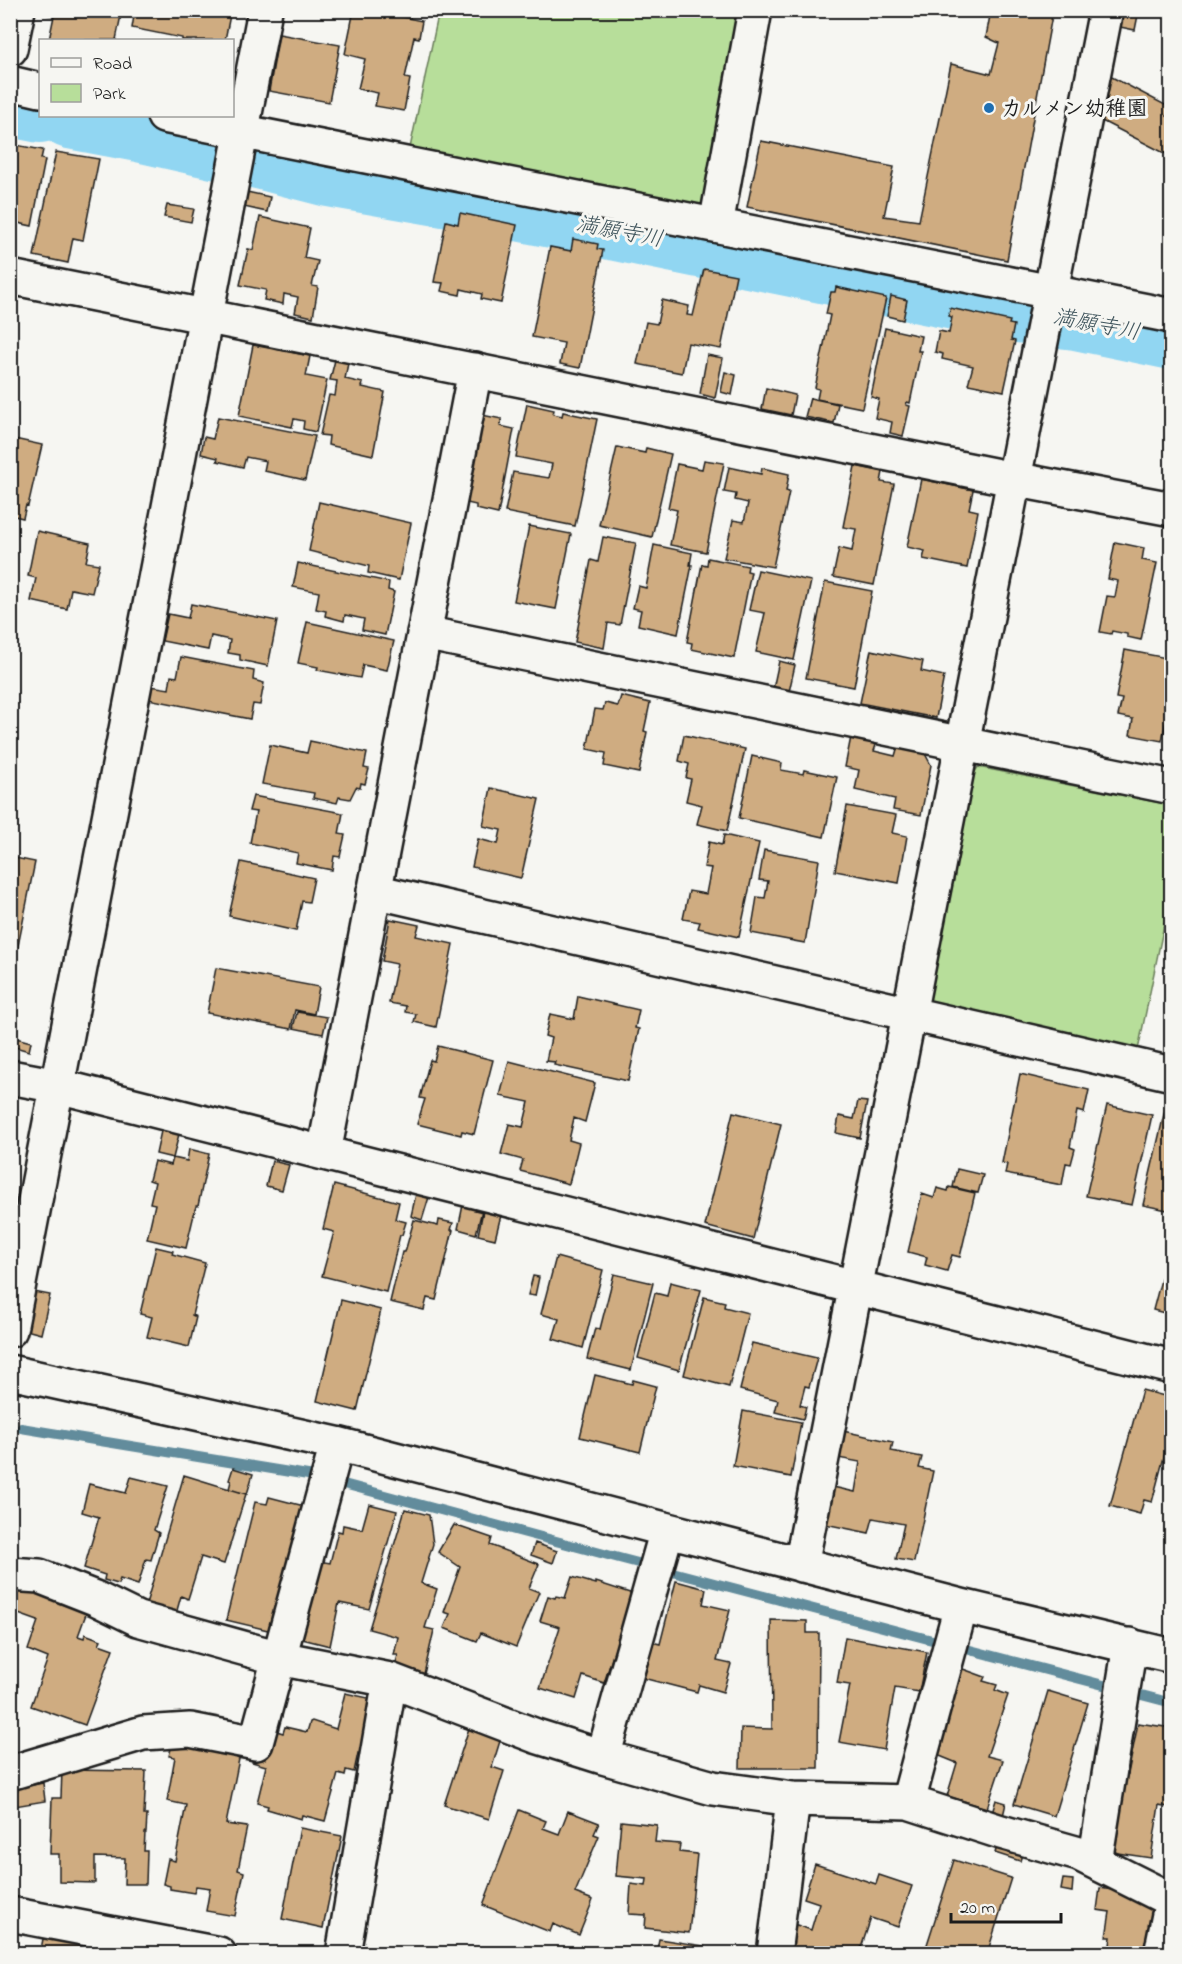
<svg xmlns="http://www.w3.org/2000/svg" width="1182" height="1964" viewBox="0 0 1182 1964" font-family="'Indie Flower','Klee One',sans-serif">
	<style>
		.green { fill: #b7de9a; stroke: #6a7d5b; stroke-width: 1.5 }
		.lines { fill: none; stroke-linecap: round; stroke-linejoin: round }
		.stream { stroke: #628c9c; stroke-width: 10 }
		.river { stroke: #91d6f2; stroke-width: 66 }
		.building { fill: #cfac81; stroke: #1c1c1c; stroke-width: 1.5 }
		.minor-casing { stroke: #1c1c1c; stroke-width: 38 }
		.minor { stroke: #f6f6f2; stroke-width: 33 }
		.poi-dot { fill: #1f6fb2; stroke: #f6f6f2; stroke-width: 2 }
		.labels { text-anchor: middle; stroke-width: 6; stroke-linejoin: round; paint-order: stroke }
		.poi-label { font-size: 21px; font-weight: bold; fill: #1c1c1c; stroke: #f6f6f2; text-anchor: start }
		.water-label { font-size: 22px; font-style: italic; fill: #3f545c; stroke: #f6f6f2 }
	</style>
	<rect width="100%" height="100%" fill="#f6f6f2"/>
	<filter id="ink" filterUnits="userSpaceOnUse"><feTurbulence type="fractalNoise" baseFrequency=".0167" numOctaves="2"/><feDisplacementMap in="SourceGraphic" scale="12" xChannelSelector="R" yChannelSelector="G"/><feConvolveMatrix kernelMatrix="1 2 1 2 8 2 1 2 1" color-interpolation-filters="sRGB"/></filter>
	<g filter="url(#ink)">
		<path class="green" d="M439 11H741L708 210 410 148Z
			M978 767 1171 805V891L1138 1050 916 1007 967 784Z"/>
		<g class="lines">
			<path class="stream" d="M21 1428 314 1476 619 1558 1172 1703"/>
			<path class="river" d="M10 104 40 110
				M70 116 139 129 263 157 329 174 484 201 1018 310 1076 317 1172 337"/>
		</g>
		<path class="building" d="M40 10H122L116 40H49L54 16 40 13Z
			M135 10H231L225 40H182V38L132 28Z
			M354 10H370L422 21 419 38 414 37 405 78 410 79 404 111 375 106 378 93 358 89 365 59 345 54Z
			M991 10H1053L1007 260 747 207 761 141 894 167 884 216 919 221 951 64 991 74 999 43 986 37Z
			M1118 10H1139L1135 30 1115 26Z
			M279 34 340 45 329 102 269 91Z
			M1106 74 1171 108 1167 116 1172 118V157L1098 119Z
			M10 144 43 150 41 159 45 160 32 226 18 223 17 227 10 226Z
			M56 152 99 159 83 240 73 238 68 263 34 256Z
			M247 192 270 197 267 212 244 207Z
			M167 205 194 209 191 222 164 217Z
			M460 213 517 225 501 303 481 299 482 294 461 289 460 295 441 291 443 283 434 282 446 221 458 224Z
			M260 217 310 228 304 258 318 261 312 286 318 287 313 317 295 313 298 297 284 294 283 304 264 300 266 290 240 285 248 249 253 250Z
			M573 239 598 244 597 249 603 250 580 368 560 364 564 343 532 337 550 247 571 251Z
			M704 269 736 275 721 349 688 343 682 373 637 364 646 322 657 324 662 300 689 306 687 315 693 316Z
			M836 287 886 298 862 408 817 399 819 389 815 388 830 315 826 314 831 292H835Z
			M891 296 907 300 903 320 887 316Z
			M950 308 1010 321 1009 324 1014 325 1011 340 1015 341 1004 391 968 384 973 366 942 359 943 354 935 352 939 331 949 333 952 317 949 316Z
			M885 328 921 336 918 351H921L910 403 907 402 906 405 910 406 903 436 890 433 892 422 875 418 879 399 871 397Z
			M253 345 310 356 306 376 327 380 316 432 303 429 304 421 294 419 292 427 239 416Z
			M707 355 723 358 715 398 700 394Z
			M335 360 348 363 345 379 363 383 362 387 385 392 373 455 328 445 329 436 320 435 329 395 335 396 337 381 330 380Z
			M725 372 736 375 732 395 721 392Z
			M766 388 795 395 791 415 762 409Z
			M810 398 838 404 834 423 805 417Z
			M527 404 554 410 553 414 562 416 563 412 597 419 575 526 505 512 513 472 549 478 552 464 516 457Z
			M477 414 502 419 500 426 514 429 498 514 476 509V505L467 503 470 488 463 487Z
			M218 417 315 436 305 480 264 471 266 461 246 457 243 467 217 461 218 458 201 454 204 437 213 439Z
			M10 438 42 445 28 506 26 505 23 518 10 515Z
			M617 447 645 453 646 448 671 454 652 537 599 525Z
			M704 460 724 463 706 552 670 545 677 510 668 508 677 464 702 469Z
			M855 466 883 472 881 482 894 484 874 585 833 577 839 548 852 551 856 529 843 527Z
			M729 467 761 474 762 468 789 474 786 491 789 492 773 567 724 558 733 520 744 522 748 503 735 500 736 494 724 492Z
			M921 479 973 490 969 509 978 511 967 568 923 559 925 551 907 547Z
			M319 502 411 523 399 580 368 573 369 566 309 551Z
			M529 526 571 534 556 609 514 601Z
			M37 531 90 543 86 562 99 564 92 593 71 589 67 609 31 601 36 578 28 576Z
			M603 537 636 543 620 625 608 623 604 648 575 642 591 560 598 562Z
			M1115 542 1144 548 1142 560 1157 563 1141 640 1127 637V634L1112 631 1111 634 1100 632 1107 596 1115 597 1118 581 1108 579Z
			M654 545 692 553 690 565H692L678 634 638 625 641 610 633 608 638 586 646 588Z
			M708 558 748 566 747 571 751 572 734 658 691 649 692 643 687 642 702 564 707 565Z
			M298 563 389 582 388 590 394 592 385 635 362 630 364 619 345 615 344 621 325 616 326 611 316 609 319 592 293 587Z
			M758 570 811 581 794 660 756 652 765 613 749 610Z
			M825 582 872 591 854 687 806 678Z
			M191 604 277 621 268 666 240 660V655L228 653 230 640 211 636 208 650 162 641 168 614 188 618Z
			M307 622 394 641 387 670 363 665 360 678 317 670 318 667 298 663Z
			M871 650 923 661 921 671 944 676 936 718 860 703Z
			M1125 650 1172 659V691L1162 741 1130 735 1133 719 1118 716 1122 699 1116 698Z
			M181 657 254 671 253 680 264 683 260 705 253 704 250 719 148 699 151 686 169 689 171 676 177 677Z
			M779 661 795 665 789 692 773 689Z
			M621 696 650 703 644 731 647 732 639 773 604 766 606 753 587 749 595 709 603 710 605 703 618 706Z
			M684 735 745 749 727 831 697 824 702 805 686 801 691 779 686 778 689 764 679 761Z
			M851 737 877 742 874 751 895 756 898 746 924 752 931 765 921 815 893 810 895 799 855 790 859 770 845 767Z
			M310 741 367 753 364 768 369 769 365 784 361 783 360 788 356 787 350 799 339 797 337 803 313 798 314 793 262 784 270 745 307 753Z
			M752 756 782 763 781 770 803 774 804 770 837 777 824 837 739 818Z
			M491 788 539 799 521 878 472 867 478 839 498 844 501 830 483 826Z
			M253 796 343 813 339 834 345 835 340 857 334 856 332 870 296 863 298 853 250 843 256 812 249 811Z
			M847 806 896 815 892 833 907 836 899 883 835 871Z
			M724 835 759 843 739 937 698 928 700 922 683 919 689 891 706 894 711 868 704 867 709 842 722 845Z
			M764 850 819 860 805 943 751 933 757 897 765 898 768 881 759 880Z
			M10 857 35 862 16 956 10 955Z
			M241 862 314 878 309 902 302 901 296 931 229 916Z
			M390 919 419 925 416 936 453 944 436 1027 414 1022 416 1014 405 1012 406 1006 389 1003 397 964 382 961Z
			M216 968 319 987 314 1014 295 1010 291 1029 207 1013Z
			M578 996 639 1010 635 1028 639 1029 628 1081 554 1065 555 1062 546 1061 551 1038 545 1036 550 1014 574 1019Z
			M297 1012 327 1017 323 1034 293 1028Z
			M16 1038 31 1042 29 1051 15 1047Z
			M438 1046 493 1060 474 1134 462 1131 461 1135 417 1124 425 1099 420 1098 430 1060 434 1061Z
			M509 1061 595 1083 585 1122 574 1118 569 1140 579 1143 569 1184 520 1171 523 1160 501 1154 509 1124 523 1127 529 1102 500 1096Z
			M1020 1074 1089 1090 1084 1113 1077 1111 1070 1147 1075 1149 1071 1164 1066 1163 1062 1185 1005 1174 1007 1164 1002 1163Z
			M858 1101 867 1102 860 1138 836 1133 839 1116 854 1119Z
			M1107 1105 1152 1115 1132 1205 1086 1196Z
			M1165 1110 1172 1112V1211L1143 1205Z
			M733 1112 781 1124 753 1239 705 1226Z
			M161 1131 179 1134 173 1158 156 1154Z
			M189 1149 209 1154 198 1206H196L186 1248 147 1239 155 1204 150 1203 155 1182 149 1180 154 1161 171 1165 173 1158 187 1161Z
			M272 1161 289 1165 282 1190 266 1186Z
			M957 1169 983 1175 978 1193 953 1187Z
			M334 1185 399 1202 395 1219 406 1222 402 1235H400L386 1292 322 1276 334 1232 323 1229Z
			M949 1187 975 1193 960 1257 952 1255 947 1271 925 1265 927 1257 908 1252 922 1194 934 1198 937 1188 948 1191Z
			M416 1194 429 1197 422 1220 411 1216Z
			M463 1205 482 1210 476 1234 458 1229Z
			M483 1211 501 1215 495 1239 478 1235Z
			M414 1220 438 1226 439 1220 453 1223 451 1230H453L436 1300 427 1298 424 1310 390 1302 402 1252H405Z
			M1172 1238V1315L1153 1310Z
			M156 1247 173 1251 172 1254 205 1263 192 1315 196 1317 189 1347 147 1337 152 1317 140 1314Z
			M556 1257 603 1270 583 1348 553 1339 559 1319 541 1314Z
			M614 1274 653 1283 631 1370 587 1359 595 1328 600 1329Z
			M533 1276 539 1277 535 1296 528 1295Z
			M670 1282 701 1290 679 1370 638 1358 655 1293 667 1296Z
			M34 1292 50 1295 41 1334 26 1330Z
			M704 1297 725 1302 724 1307 748 1313 729 1387 684 1375Z
			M341 1300 381 1310 357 1411 317 1401Z
			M752 1343 817 1358 809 1387 805 1386 800 1405 806 1407 803 1419 775 1412 778 1400 740 1390Z
			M595 1375 632 1384 633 1380 656 1386 640 1452 580 1437Z
			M1142 1390 1172 1398V1427L1152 1502 1144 1500 1140 1514 1110 1506Z
			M743 1411 801 1422 791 1477 733 1466Z
			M843 1431 893 1442 891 1451 922 1457 919 1468 933 1471 914 1562 896 1559 904 1524 873 1518 869 1533 825 1524 833 1487 855 1492 860 1462 838 1458Z
			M233 1468 253 1474 247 1494 229 1489 231 1481 229 1480Z
			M184 1475 246 1494 224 1564 201 1557 188 1599 181 1596 176 1614 146 1604Z
			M131 1477 168 1486 154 1530 159 1533 151 1560 146 1559 138 1585 120 1579 118 1584 104 1580 105 1575 84 1568 99 1517 82 1512 89 1484 126 1493Z
			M269 1497 304 1506 272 1631 226 1620 255 1502 267 1504Z
			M369 1504 397 1511 369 1609 339 1603 330 1646 298 1638 319 1561 330 1563 338 1531 342 1532 343 1525 362 1529Z
			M369 1504 397 1511 369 1609 339 1603 330 1646 298 1638 319 1561 330 1563 338 1531 342 1532 343 1525 362 1529Z
			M405 1509 429 1515 433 1544 421 1583 437 1589 425 1628 434 1630 424 1674 395 1667 398 1655H394L398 1637 369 1629Z
			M405 1509 429 1515 433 1544 421 1583 437 1589 425 1628 434 1630 424 1674 395 1667 398 1655H394L398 1637 369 1629Z
			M454 1525 492 1538 490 1545 539 1564 529 1588 539 1592 516 1647 481 1633 477 1641 444 1628 450 1614 444 1612 460 1567 438 1552Z
			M535 1543 557 1551 553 1563 531 1555Z
			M10 1575 90 1603 78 1636 84 1638 85 1634 101 1640 99 1644 113 1649 85 1725 31 1706 48 1658 28 1650 38 1621 10 1611Z
			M572 1577 596 1584V1582L633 1594 604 1683 583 1676 576 1699 540 1688 560 1627 540 1621 548 1596 555 1598 556 1596 565 1598Z
			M676 1581 706 1589 703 1604 730 1610 717 1661 731 1664 723 1692 699 1685 697 1692 635 1676 644 1640 660 1644Z
			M771 1620 807 1621V1633H819L818 1768H740L741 1728 772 1729Z
			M845 1637 927 1652 919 1692 895 1688 884 1750 839 1742 850 1685 837 1683Z
			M952 1665 985 1677 983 1681 997 1685 995 1690 1008 1695 987 1756 1003 1760 987 1808 947 1796 957 1763 925 1750Z
			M1048 1691 1088 1703 1054 1816 1014 1804Z
			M345 1693 373 1699 361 1754 358 1753 354 1772 346 1770 345 1776 338 1774 325 1821 302 1815 301 1819 267 1809 268 1806 257 1803 266 1766 252 1762 257 1746 274 1730 283 1733 285 1727 307 1732 310 1722 312 1721 336 1729Z
			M472 1719 504 1728 492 1767 504 1771 489 1819 444 1805Z
			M1138 1723 1172 1728V1808L1159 1805 1151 1858 1104 1851 1115 1771 1128 1774Z
			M173 1741 239 1746 237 1758 239 1759 226 1824 247 1827 238 1870 244 1872 235 1916 206 1911 210 1888 196 1886 194 1893 170 1889V1886L163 1884 168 1859 175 1861 186 1805 167 1801 175 1757 169 1756Z
			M62 1770 146 1771 144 1815H147L146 1833H145L144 1851H147L146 1884H124L125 1858 95 1857V1883L59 1882V1854H50L52 1798H61Z
			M43 1783 45 1801 15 1806 12 1789Z
			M996 1800 1006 1803 1003 1816 992 1813Z
			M519 1810 546 1821 543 1828 559 1834 568 1811 599 1823 594 1834 599 1836 575 1893 593 1900 579 1935 553 1924 550 1932 483 1905Z
			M621 1821 657 1825 655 1842 680 1844 679 1852 697 1854 689 1933 645 1928 646 1915 629 1914 631 1884 646 1886 647 1879 616 1876Z
			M300 1828 342 1836 323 1928 282 1919Z
			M998 1843 1023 1851 1020 1861 995 1853Z
			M954 1860 1011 1878 987 1954H924Z
			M815 1864 876 1884 879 1875 912 1886 898 1927 871 1918 859 1954H781L791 1923 811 1930 819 1903 804 1898Z
			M1063 1879 1073 1880 1072 1892 1061 1890Z
			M1100 1888 1155 1897 1146 1954H1109L1111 1937H1106L1110 1912 1097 1910Z
			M45 1929 121 1944 119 1954H40Z
			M659 1939 704 1946 703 1949 711 1951V1954H656Z"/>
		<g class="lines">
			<g class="minor-casing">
				<path id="minor" d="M10 49 18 10
					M10 83 40 90
					M164 116 1172 316
					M716 225 755 10
					M10 277 1013 479 1172 509
					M424 633 1172 787
					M374 891 1172 1074
					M10 1077 58 1086 1172 1367
					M324 1153 475 370
					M10 1330 265 10
					M10 1372 337 1444 961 1606 1172 1656
					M801 1565 1106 10
					M10 1574 39 1576 95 1598 138 1619 279 1658 337 1444
					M390 1680 536 1736 603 1757 713 1788 793 1799 908 1802 1001 1832 1079 1854 1171 1900
					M603 1757 667 1530
					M10 1773 143 1733 190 1730 256 1743 279 1658 390 1680 343 1954
					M908 1802 961 1606
					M1095 1862 1130 1645
					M10 1914 219 1954
					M774 1954 793 1799
					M1161 1954 1172 1900"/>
			</g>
			<use href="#minor" class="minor"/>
		</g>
	</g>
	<circle class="poi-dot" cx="989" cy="108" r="6"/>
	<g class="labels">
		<g class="poi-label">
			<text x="1001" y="115">カルメン幼稚園</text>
		</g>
		<g class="water-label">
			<text transform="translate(620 230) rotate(11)" y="8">満願寺川</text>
			<text transform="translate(1097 323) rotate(11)" y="8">満願寺川</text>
		</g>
	</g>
	<rect width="1182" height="1964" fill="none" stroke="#f6f6f2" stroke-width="36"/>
	<rect x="18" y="18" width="1146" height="1928" fill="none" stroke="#1c1c1c" stroke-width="2" filter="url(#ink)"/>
	<rect x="39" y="39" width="195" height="78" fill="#f6f6f2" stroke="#9f9f9c" stroke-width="1.5"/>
	<rect x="51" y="58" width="30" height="9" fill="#f6f6f2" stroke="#9f9f9c" stroke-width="1.5"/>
	<text x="93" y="69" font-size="18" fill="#1c1c1c">Road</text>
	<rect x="51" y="84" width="30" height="18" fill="#b7de9a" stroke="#9f9f9c" stroke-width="1.5"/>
	<text x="93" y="99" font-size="18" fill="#1c1c1c">Park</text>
	<path d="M951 1913v9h110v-9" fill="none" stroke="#1c1c1c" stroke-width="3"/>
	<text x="960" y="1913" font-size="18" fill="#1c1c1c" stroke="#f6f6f2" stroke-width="4.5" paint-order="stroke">20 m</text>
</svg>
